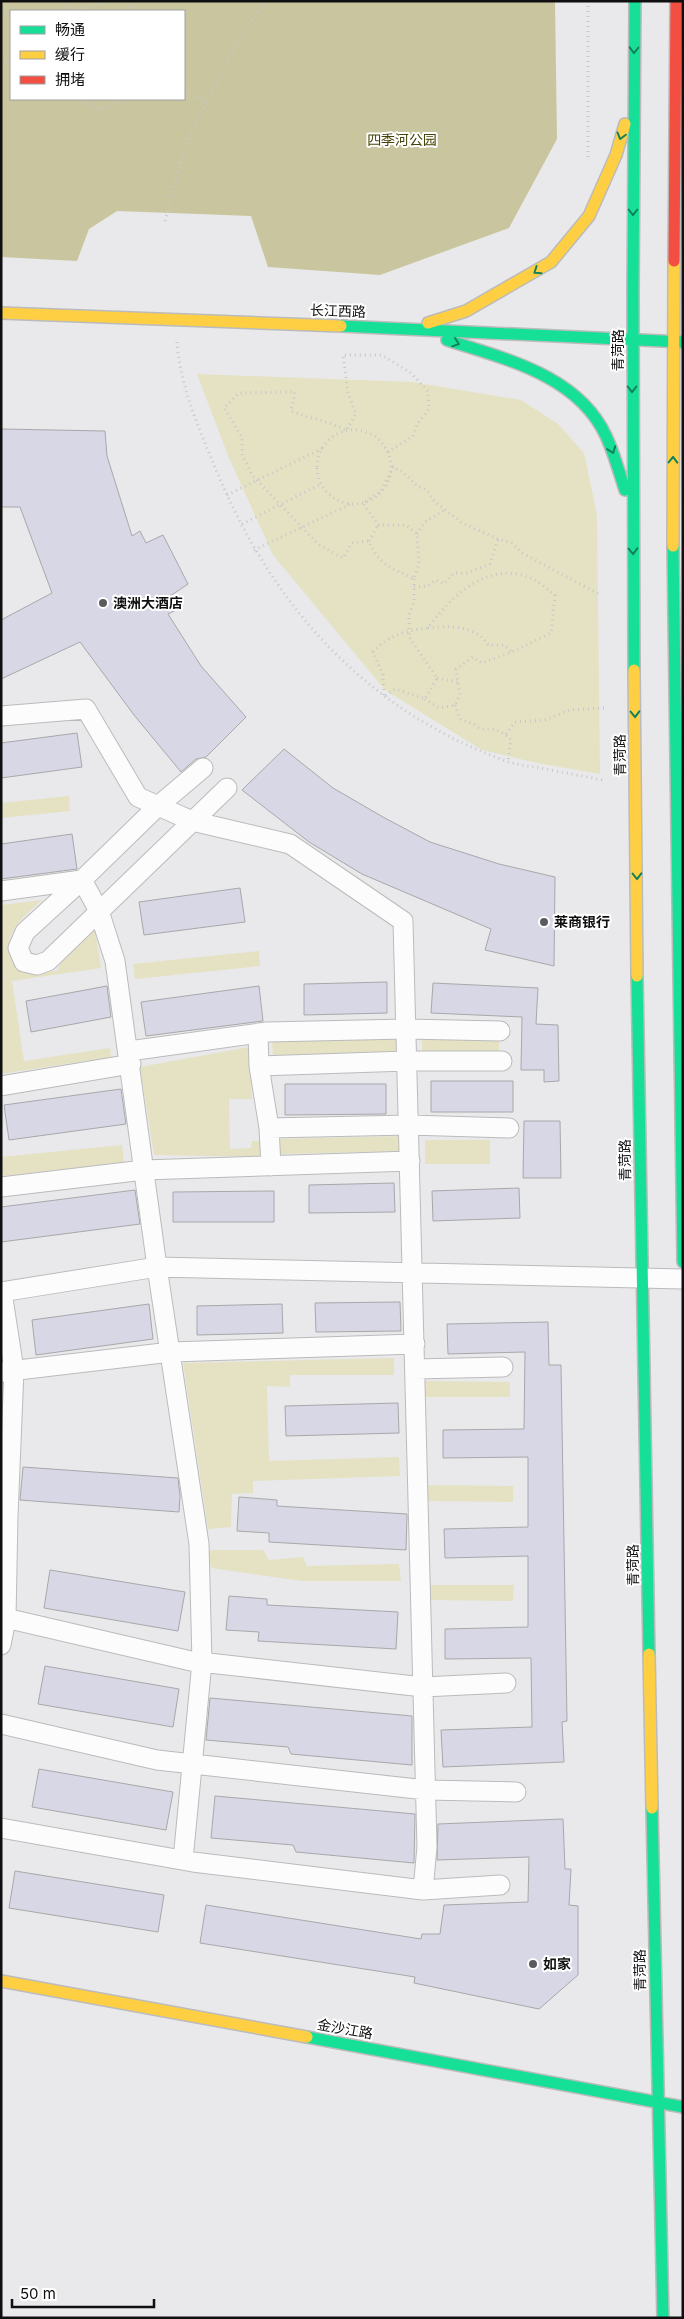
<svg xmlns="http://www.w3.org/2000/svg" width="684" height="2319" viewBox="0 0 684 2319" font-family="Inter,'Noto Sans SC',sans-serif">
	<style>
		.green { fill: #e4e2c3 }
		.forest { fill: #c9c69f; fill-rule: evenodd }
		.building { fill: #d7d7e6; stroke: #a8a8aa }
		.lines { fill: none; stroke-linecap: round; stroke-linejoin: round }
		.street-casing { stroke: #bbbbbc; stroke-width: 21 }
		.fast-casing { stroke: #bbbbbc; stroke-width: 14 }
		.slow-casing { stroke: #bbbbbc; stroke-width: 14 }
		.jam-casing { stroke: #bbbbbc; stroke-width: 14 }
		.path { stroke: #c7c7c7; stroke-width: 3; stroke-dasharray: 1 4; stroke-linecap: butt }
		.street { stroke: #fcfcfc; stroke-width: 19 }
		.fast { stroke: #16e098; stroke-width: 11 }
		.slow { stroke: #ffcf43; stroke-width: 11 }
		.jam { stroke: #f24e42; stroke-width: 11 }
		.oneway { stroke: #13825b }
		.poi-dot { fill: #5b5b5d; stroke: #fff; stroke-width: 2 }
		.labels { text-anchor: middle; stroke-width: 4; stroke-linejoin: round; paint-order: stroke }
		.park-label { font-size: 14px; fill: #474308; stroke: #fff }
		.street-label { font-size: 14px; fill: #0f0f10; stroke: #fff }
		.poi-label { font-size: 14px; font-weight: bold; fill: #0f0f10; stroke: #fff; text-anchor: start }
	</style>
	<rect width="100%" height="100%" fill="#e9e9eb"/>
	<path class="green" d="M197 374 412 382 521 400 558 424 584 453 597 515 600 774 537 763 482 750 385 690 273 555 229 458Z
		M69 796 70 811 1 818V803Z
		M42 900C27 914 2 932 11 956 13 962 19 968 23 973L57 971 61 963 95 930 101 968 12 981 24 1061 110 1048 111 1057 1 1074V905Z
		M259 951 260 966 135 979 133 964Z
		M398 1037 399 1053 273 1057 272 1041Z
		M499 1038V1054L422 1055V1039Z
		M249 1047 252 1099H229L230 1149 251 1148 252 1141H261L263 1157 154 1155 140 1067Z
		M404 1136 405 1151 278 1154V1139Z
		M425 1140H490V1164H425Z
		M122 1145 124 1163 1 1176V1157Z
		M394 1358V1375H290V1387L267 1386 269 1461 399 1457 400 1476 253 1481V1493L232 1494 231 1527 208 1529 183 1363Z
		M424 1381 510 1382V1397H424Z
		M427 1485 513 1486V1502L426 1501Z
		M208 1550H263L269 1560 303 1557 307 1566 399 1564 401 1581H302L211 1568Z
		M427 1585H514L513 1601 427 1600Z"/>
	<path class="forest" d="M1 1H555L557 139 509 228 380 275 268 267 251 216 117 211 89 229 77 261 1 257ZM11 11H184V99H11Z"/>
	<path class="building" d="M1 429 105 431 107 456 132 536 140 531 146 543 163 535 188 584 170 596 176 610 168 614 201 666 246 717 206 757 196 759 181 772 134 715 80 642 1 679V620L52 593 20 507H1Z
		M77 733 82 767 1 778V743Z
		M284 749 333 788 383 817 430 842 499 864 555 877 554 966 485 950 491 929 362 874 309 842 242 790Z
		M72 834 77 869 1 879V844Z
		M240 888 245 922 144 935 139 902Z
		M387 982V1013L304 1015V984Z
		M433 983 538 988 536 1024 558 1025 559 1081 544 1082V1070H521L522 1017 431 1013Z
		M107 986 111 1017 31 1032 26 1001Z
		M259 986 263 1021 146 1036 141 1002Z
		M431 1081H513V1112H431Z
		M285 1084H386V1114L285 1115Z
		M121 1089 126 1124 9 1140 4 1105Z
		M524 1121H560L561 1178H523Z
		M394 1183 395 1212 309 1213V1185Z
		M519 1188 520 1218 433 1221 432 1191Z
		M135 1190 140 1224 1 1242V1207Z
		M274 1191V1222H173V1192Z
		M400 1302 401 1331 316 1332 315 1303Z
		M149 1304 153 1339 36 1355 32 1320Z
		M282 1304 283 1333 197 1335V1306Z
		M548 1322 549 1365H561L567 1721 562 1722 564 1762 443 1767 441 1730 532 1727 531 1658 445 1659V1629L528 1627V1556L445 1558 444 1529 528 1527V1457L443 1458V1430L524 1429 525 1352 448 1354 447 1324Z
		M398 1403 399 1433 286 1436 285 1406Z
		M23 1467 178 1478 180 1496 179 1512 20 1500Z
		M239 1497 277 1500V1506L407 1514 406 1550 269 1542V1533L237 1531Z
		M50 1570 185 1592 178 1631 44 1608Z
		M229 1596 267 1599V1605L398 1612 396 1649 258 1641 259 1632 226 1630Z
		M45 1666 179 1689 173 1727 38 1704Z
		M210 1698 412 1716V1765L291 1754 288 1747 206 1740Z
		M39 1769 173 1792 166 1830 32 1807Z
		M215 1796 415 1814 414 1863 296 1852 293 1845 211 1838Z
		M563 1819 565 1869H571L569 1905 578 1906V1975L539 2009 414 1983 415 1977 200 1943 206 1905 421 1939 422 1934H440L444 1905 528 1902 529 1857 437 1860 438 1824Z
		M15 1871 164 1895 158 1932 9 1908Z"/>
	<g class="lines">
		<g class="street-casing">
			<path id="street" d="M1 716 86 709 138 797 192 821 290 844 403 921 427 1847 423 1890
				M1 891 82 880 158 806 203 768
				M258 1033 259 1066 407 1061H502
				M129 1051 267 1032 406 1029 500 1031
				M259 1066 269 1128 409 1125 509 1128
				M1 1086 131 1064
				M269 1128 271 1166
				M1 1187 144 1170 410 1161
				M1 1292 157 1267 683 1279
				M2 1292 14 1370 8 1516
				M415 1369 503 1367
				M1 1372 171 1352 415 1344
				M1 1514 8 1516 6 1619 1 1645
				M1 1617 191 1661 423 1687 506 1683
				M1 1724 157 1760 426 1790 516 1792
				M1 1828 193 1862 423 1890 500 1885
				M183 1860 202 1662 199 1544 157 1267 115 961 99 911 82 880 25 932 18 948 24 962 37 965 48 961 227 788"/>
		</g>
		<g class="fast-casing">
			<path id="fast" d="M341 326 683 342
				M447 340C505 359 578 375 606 436 614 453 619 472 625 490
				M673 546 683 1262
				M634 670 633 291 635 1
				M637 976 649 1654
				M652 1808 663 2318
				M307 2037 683 2107"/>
		</g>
		<g class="slow-casing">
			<path id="slow" d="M1 313 341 326
				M428 323 466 311 551 262 589 216 616 155 625 124
				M673 546 674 261
				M634 670 637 976
				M649 1654 652 1808
				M1 1981 307 2037"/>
		</g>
		<g class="jam-casing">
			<path id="jam" d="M674 261 676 1"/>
		</g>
		<path class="path" d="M129 1 130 11
			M588 1V158
			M64 11 66 1
			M71 11 110 1
			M1 12 11 14
			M1 63 11 60
			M184 93 206 102
			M79 99C99 115 105 108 123 99
			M165 221 186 142 237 43 265 1
			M177 342C180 387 200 431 217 472 273 607 367 711 506 761 517 765 529 766 540 768 561 772 582 776 603 780
			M317 467a37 37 0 1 1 74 0a37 37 0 1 1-74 0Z
			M393 467 381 491 363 503 378 525H406L417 534 419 563 414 579C392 568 378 565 369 541L352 543 343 558 319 545 252 475 242 454V437L224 408 239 393 295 392 291 411C309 419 329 420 346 431L356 414 348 393 343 355H382L411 373 428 391 429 409 417 424 413 436 388 452 393 467 403 472 417 486 427 490 434 501 462 523 498 539 512 543 522 553 599 594
			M227 495 323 448
			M242 524 321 484
			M417 534 425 522 446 509
			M369 541 378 525
			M254 550 351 504
			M414 579V602L409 615V637L437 678 425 699 395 689 384 697 383 675 373 652C387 636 406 630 428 628 452 595 489 559 533 579 540 583 548 590 555 595L551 633 512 652 482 663 473 657 456 669 460 695 455 705 439 708 425 699
			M414 587 428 586 436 580 444 584 454 573H467L490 564 498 539
			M428 628C448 625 478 626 488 645H504L512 652
			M437 678 458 682
			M455 705 460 719 474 724 480 729C494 729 502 730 511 740L508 762
			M506 734 515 722 545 720 570 710 604 708"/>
		<use href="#street" class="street"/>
		<use href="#fast" class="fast"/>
		<use href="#slow" class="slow"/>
		<use href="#jam" class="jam"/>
	</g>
	<defs><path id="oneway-chevron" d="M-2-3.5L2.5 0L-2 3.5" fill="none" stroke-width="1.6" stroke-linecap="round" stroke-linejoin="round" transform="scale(1.25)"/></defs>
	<g class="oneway">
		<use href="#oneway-chevron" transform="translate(634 50) rotate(91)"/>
		<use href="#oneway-chevron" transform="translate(621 136) rotate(105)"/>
		<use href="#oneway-chevron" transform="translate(633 212) rotate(90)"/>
		<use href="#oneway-chevron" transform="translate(537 271) rotate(146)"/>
		<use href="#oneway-chevron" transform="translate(456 343) rotate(18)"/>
		<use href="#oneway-chevron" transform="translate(632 389) rotate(90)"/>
		<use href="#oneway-chevron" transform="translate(612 450) rotate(70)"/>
		<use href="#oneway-chevron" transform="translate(673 460) rotate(-89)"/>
		<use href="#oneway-chevron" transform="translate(633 551) rotate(89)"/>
		<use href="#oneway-chevron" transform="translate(635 714) rotate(89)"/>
		<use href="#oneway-chevron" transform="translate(637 876) rotate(89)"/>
	</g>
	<g class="poi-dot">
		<circle cx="103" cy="603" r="5"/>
		<circle cx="544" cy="922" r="5"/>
		<circle cx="533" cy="1964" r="5"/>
	</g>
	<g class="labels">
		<g class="park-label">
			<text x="402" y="145">四季河公园</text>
		</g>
		<g class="street-label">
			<text transform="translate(338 311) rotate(2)" y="5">长江西路</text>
			<text transform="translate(618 350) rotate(-90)" y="5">青菏路</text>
			<text transform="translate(620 755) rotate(-91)" y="5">青菏路</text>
			<text transform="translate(625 1160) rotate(-91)" y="5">青菏路</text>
			<text transform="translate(633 1565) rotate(-91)" y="5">青菏路</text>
			<text transform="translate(640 1970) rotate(-91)" y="5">青菏路</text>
			<text transform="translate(345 2029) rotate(10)" y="5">金沙江路</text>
		</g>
		<g class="poi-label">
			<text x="113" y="608">澳洲大酒店</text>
			<text x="554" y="927">莱商银行</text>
			<text x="543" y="1969">如家</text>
		</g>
	</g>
	<rect width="684" height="2319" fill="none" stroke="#0f0f10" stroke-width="5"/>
	<rect x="10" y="10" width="175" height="90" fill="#ffffff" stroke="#9f9f9f"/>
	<rect x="20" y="26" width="25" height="8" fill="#16e098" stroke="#9f9f9f"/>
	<text x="55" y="35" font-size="15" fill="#0f0f10">畅通</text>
	<rect x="20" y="51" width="25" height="8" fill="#ffcf43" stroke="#9f9f9f"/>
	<text x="55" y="60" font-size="15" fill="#0f0f10">缓行</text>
	<rect x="20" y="76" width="25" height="8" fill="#f24e42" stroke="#9f9f9f"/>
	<text x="55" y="85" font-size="15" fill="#0f0f10">拥堵</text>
	<path d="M12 2299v8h142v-8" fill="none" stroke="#0f0f10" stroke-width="2.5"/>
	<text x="20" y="2299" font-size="15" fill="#0f0f10" stroke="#ffffff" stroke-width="4" paint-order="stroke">50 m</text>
</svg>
